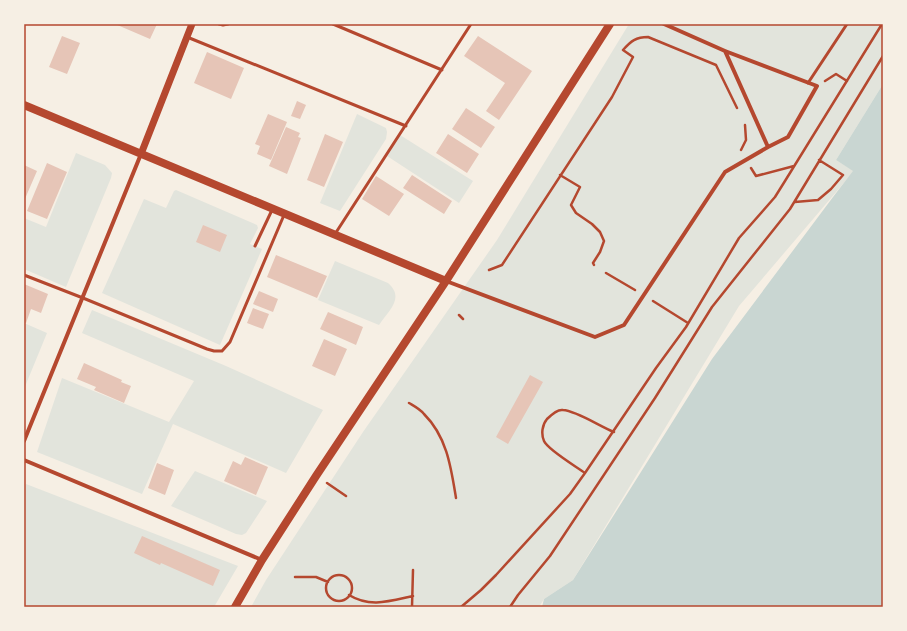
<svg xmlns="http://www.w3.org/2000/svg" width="907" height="631" viewBox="0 0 907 631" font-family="Overpass,sans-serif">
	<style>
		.green { fill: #e2e4dc }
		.water { fill: #c9d6d2 }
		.building { fill: #e6c5b7 }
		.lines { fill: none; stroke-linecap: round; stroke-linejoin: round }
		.path { stroke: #b5482f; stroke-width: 2.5 }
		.service { stroke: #b5482f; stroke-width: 3 }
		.minor { stroke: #b5482f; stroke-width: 4 }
		.tertiary { stroke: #b5482f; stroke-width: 7 }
		.secondary { stroke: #b5482f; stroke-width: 8 }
		.neatline { fill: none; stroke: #b5482f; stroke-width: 1.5 }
	</style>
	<rect width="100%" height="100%" fill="#f6efe4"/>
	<path class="green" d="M629 24H883V84L836 160 854 171 739 306 573 580 544 599 539 607H251L266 580 363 432 497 240Z
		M357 114 386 128 387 132 386 139 340 211 320 203Z
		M400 135 473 181 459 203 387 156Z
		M76 153 105 165 112 173 111 178 66 287 24 269V218L46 227Z
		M176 190 257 225 258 228 250 244 262 249 220 345 102 293 144 199 166 208 174 191Z
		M335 261 388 283C405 298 389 310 379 325L318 300Z
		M92 310 226 366 323 410 286 473 173 424 142 494 37 452 62 378 169 422 194 381 82 333Z
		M24 323 47 333 24 389Z
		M195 471 267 501 246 533 242 535 236 534 171 506Z
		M26 484 238 566 214 607H24V488Z"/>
	<path class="water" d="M883 84V607H542L544 599 573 580 712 359 833 197 853 171 836 160Z"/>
	<path class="building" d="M115 24H157L150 39Z
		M62 36 80 43 67 74 49 67Z
		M478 36 532 71 499 120 486 111 505 83 464 56Z
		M207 52 244 68 231 99 194 83Z
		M297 101 306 105 300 119 291 116Z
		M466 108 495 127 481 148 452 129Z
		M268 114 287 122 271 160 257 154 260 146 255 144Z
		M286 127 300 133 298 137 301 138 287 174 269 166Z
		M325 134 343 142 324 187 307 180Z
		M448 134 479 154 467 173 436 153Z
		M47 163 67 172 47 219 27 211Z
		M24 165 37 171 24 201Z
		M412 175 452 201 444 214 403 188Z
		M376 176 404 194 389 216 362 199Z
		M203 225 227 235 220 252 196 242Z
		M276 255 327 276 317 298 267 277Z
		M24 284 48 294 41 313 31 309 26 323 24 322Z
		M259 291 278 299 273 312 253 304Z
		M253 308 269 314 263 329 247 323Z
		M328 312 363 327 356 345 320 329Z
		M324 339 347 349 335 376 312 366Z
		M84 363 122 380 121 382 131 386 124 403 94 390 96 387 77 379Z
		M530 375 543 382 508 444 496 437Z
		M245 457 268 467 256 495 224 481 233 461 241 465Z
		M157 463 174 470 165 495 148 488Z
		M142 536 220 570 213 586 161 563 160 565 134 553Z"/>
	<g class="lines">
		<path class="path" d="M825 81 836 74 847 81
			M741 150 746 140 745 125
			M751 168 756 176 794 166
			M560 175 580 187 571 205 576 213 592 224 600 232 604 241 600 252 593 263 594 265
			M795 202 818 200 831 189 843 175 819 160
			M489 270 502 265 612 97 633 57 623 50C631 41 636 37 648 37L716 65 737 108
			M606 273 635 290
			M653 301 688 323
			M459 315 463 319
			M409 403C414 406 420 409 424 414 447 437 451 467 456 498
			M585 473C577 467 548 450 544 441 541 434 542 425 547 419 551 415 558 409 563 410 577 411 599 426 614 432
			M327 483 346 496
			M326 588a13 13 0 1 1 26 0a13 13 0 1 1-26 0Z
			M295 577H316L328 582
			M349 595C370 608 390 601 413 596
			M412 607 413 570
			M461 607 481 590 496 575 570 494 585 473 656 368 686 327 739 238 775 197 785 181 882 24
			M510 607 518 595 550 556 655 398 712 307 790 209 883 56"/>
		<path class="service" d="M219 24 223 25 228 24
			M333 24 442 70
			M187 37 406 126
			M808 83 847 24
			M335 234 471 24
			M255 246 272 210
			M24 275 83 298 207 349 214 351H222L230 342 284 215"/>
		<path class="minor" d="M664 24 725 51 817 86 788 137 768 147
			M446 281 595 337 624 325 725 172 768 147 725 51
			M24 441 141 154
			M24 460 262 560"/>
		<path class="tertiary" d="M141 154 192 24"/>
		<path class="secondary" d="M24 105 446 281
			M235 607 262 560 316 476 446 281 610 24"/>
	</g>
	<rect width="907" height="631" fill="none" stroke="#f6efe4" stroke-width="50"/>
	<rect x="25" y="25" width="857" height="581" class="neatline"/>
</svg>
